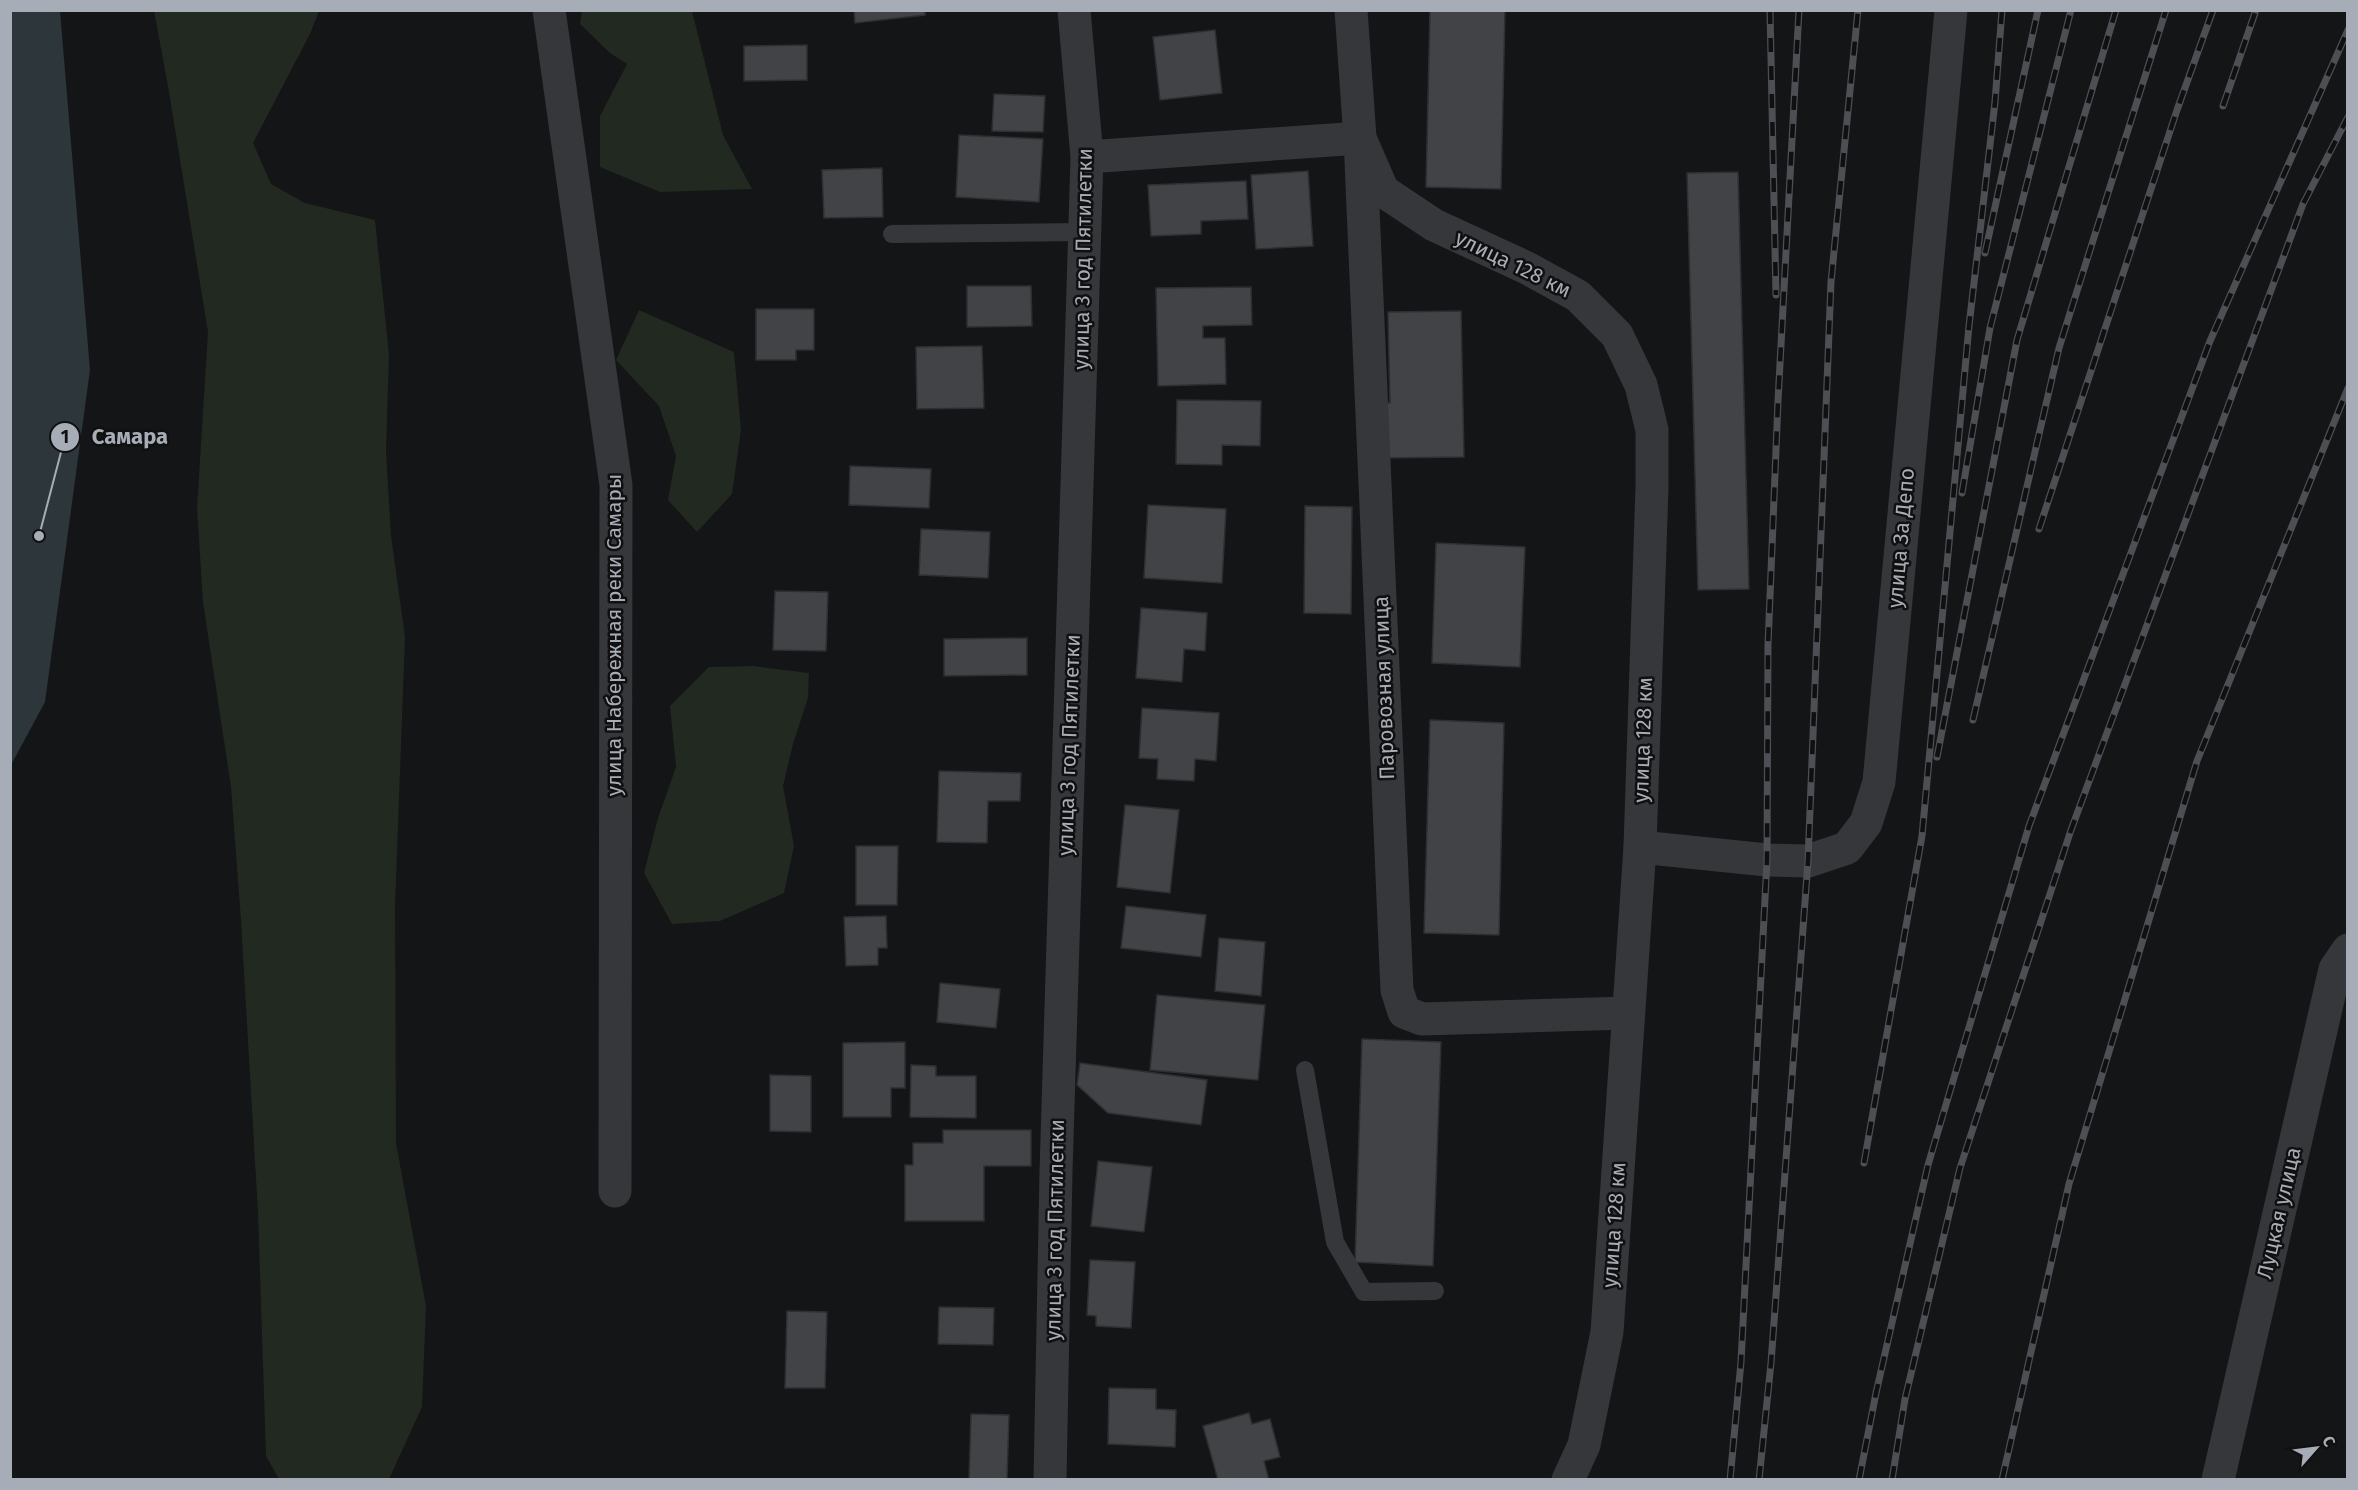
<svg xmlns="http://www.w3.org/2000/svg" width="2358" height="1490" viewBox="0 0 2358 1490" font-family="'Fira Sans',sans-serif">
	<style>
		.green { fill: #212921 }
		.water { fill: #2d363b }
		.building { fill: #414346; stroke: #2f2f32; stroke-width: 1.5 }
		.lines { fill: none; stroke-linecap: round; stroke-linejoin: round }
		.service { stroke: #36373b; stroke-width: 18 }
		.minor { stroke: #36373b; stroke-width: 33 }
		.tertiary { stroke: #36373b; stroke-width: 33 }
		.rail-casing { stroke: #4d4f54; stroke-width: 7 }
		.rail { stroke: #101011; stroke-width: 4.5; stroke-dasharray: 14; stroke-linecap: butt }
		.labels { text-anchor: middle; stroke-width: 5; stroke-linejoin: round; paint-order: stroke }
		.street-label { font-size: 21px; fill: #a7adb6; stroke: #101011 }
		.leader { fill: none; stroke: #a7adb6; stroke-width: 2 }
		.callout-dot { fill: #a7adb6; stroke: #101011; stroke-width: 2 }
		.mark-label { font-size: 18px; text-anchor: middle; font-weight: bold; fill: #111 }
		.callout-label { font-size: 22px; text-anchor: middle; font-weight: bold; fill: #a7adb6; stroke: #101011; stroke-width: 5; stroke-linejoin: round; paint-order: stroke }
	</style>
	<rect width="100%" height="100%" fill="#141516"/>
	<path class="green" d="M582 10 692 11 723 135 752 189 660 192 600 167V116L627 64 610 53 580 24Z
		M154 11H319L310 34 253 143 271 184 305 203 375 220 389 354 386 451 391 536 405 637 395 906 396 1143 426 1306 422 1407 389 1479H279L266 1456 258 1213 241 921 231 787 203 602 197 508 208 332 168 86Z
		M639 310 734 352 741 430 732 494 697 532 668 500 676 456 659 406 616 360Z
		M753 666 809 673 808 698 793 744 783 786 794 846 784 893 720 921 672 924 644 873 658 818 676 767 670 706 709 667Z"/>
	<path class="water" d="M11 10 60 11 90 370 45 702 11 765Z"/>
	<path class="building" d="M854 10H925V15L855 23Z
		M1430 10H1505L1501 189 1426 187Z
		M1215 30 1222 93 1160 100 1153 37Z
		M807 45V80L744 81V46Z
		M994 94 1045 96 1043 132 992 131Z
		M959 135 1043 139 1039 202 956 197Z
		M882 168 883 217 824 218 822 170Z
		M1308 171 1313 246 1256 249 1251 175Z
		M1738 172 1749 589 1698 590 1687 173Z
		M1246 181 1248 219 1201 221V234L1151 236 1148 185Z
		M967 286H1031L1032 326 967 327Z
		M1251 287 1252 325 1203 326V338H1225L1226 384 1158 386 1156 288Z
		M756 309H814V350H796V360H756Z
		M1461 311 1464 457 1383 458 1382 403H1390L1388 312Z
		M982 346 984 408 917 409 916 347Z
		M1177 400 1261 401 1260 446 1222 445V465L1176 464Z
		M850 466 931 469 929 508 849 505Z
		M1148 505 1226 509 1222 583 1144 578Z
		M1305 506 1352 507 1351 614 1304 613Z
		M921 529 990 532 988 578 919 575Z
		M1436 543 1525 547 1520 667 1432 663Z
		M775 591 828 592 826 651 773 650Z
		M1141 608 1207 613 1205 651 1184 649 1182 682 1136 678Z
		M1027 638V675L944 676V639Z
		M1142 708 1219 713 1216 761 1195 759 1194 781 1157 779 1158 759 1139 758Z
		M1430 720 1504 723 1499 935 1424 933Z
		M939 771 1021 773 1020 801H988L987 843 937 842Z
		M1125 805 1179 810 1170 893 1117 887Z
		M856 846H898L897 905H856Z
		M1126 906 1206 915 1201 957 1121 948Z
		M886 916 887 948H878V965L846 966 844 917Z
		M1219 938 1265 942 1261 996 1215 991Z
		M940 983 1000 989 996 1028 937 1022Z
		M1157 995 1265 1005 1258 1080 1150 1070Z
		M1362 1039 1441 1042 1433 1266 1355 1262Z
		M905 1042V1088H891V1117H843V1043Z
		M1080 1063 1207 1080 1201 1125 1108 1113 1077 1085Z
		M911 1065 936 1066V1076H976V1118L910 1117Z
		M770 1075 811 1076V1132L770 1131Z
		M943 1130H1031V1166H984V1221H905V1165H913V1143H943Z
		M1098 1161 1152 1167 1144 1232 1091 1226Z
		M1090 1260 1135 1262 1131 1328 1096 1326V1316L1087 1315Z
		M939 1307 994 1308 993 1345 938 1344Z
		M787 1311 827 1312 825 1388H785Z
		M1109 1388 1156 1389V1409L1176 1410 1175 1447 1108 1444Z
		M1249 1413 1252 1424 1270 1419 1280 1457 1264 1461 1269 1480H1218L1203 1426Z
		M971 1414 1009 1415 1007 1480H969Z"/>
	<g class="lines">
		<path class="service" d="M892 234 1084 232
			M1305 1070 1335 1242 1364 1292 1435 1291"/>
		<path class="minor" d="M549 10 616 485 615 1191
			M1087 157 1360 138 1397 990 1404 1012 1422 1019 1628 1013
			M1640 847 1767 860 1808 861 1847 848 1866 823 1879 782 1951 10
			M1050 1480 1056 1172 1087 157 1074 10
			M2218 1480 2335 969 2348 950"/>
		<path class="tertiary" d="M1351 10 1360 138 1383 191 1434 225 1527 268 1578 296 1617 335 1641 385 1652 430V487L1640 847 1607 1332 1584 1445 1568 1480"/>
		<g class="rail-casing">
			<path id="rail" d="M1770 10 1776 295
				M2223 106 2256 10
				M1985 253 2038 10
				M1962 493 1990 328 2071 10
				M2039 529 2177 110 2213 10
				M1973 720 2059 348 2166 10
				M1937 757 2017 340 2116 10
				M1864 1163 1922 836 1969 326 1995 102 2002 10
				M1730 1480 1741 1362 1767 860 1768 645 1778 401 1799 10
				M1759 1480 1771 1363 1808 861 1831 282 1858 10
				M1859 1480 1876 1393 1928 1165 2029 826 2210 341 2348 30
				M1892 1480 1905 1399 1960 1168 2071 830 2303 204 2348 117
				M2002 1480 2069 1184 2197 761 2348 388"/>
		</g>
		<use href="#rail" class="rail"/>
	</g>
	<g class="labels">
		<g class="street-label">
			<text transform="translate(1083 259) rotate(-89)" y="7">улица 3 год Пятилетки</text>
			<text transform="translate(1513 264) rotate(26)" y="7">улица 128 км</text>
			<text transform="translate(1901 538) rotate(-85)" y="7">улица За Депо</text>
			<text transform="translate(614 635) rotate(-90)" y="7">улица Набережная реки Самары</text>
			<text transform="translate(1384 688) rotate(-92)" y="7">Паровозная улица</text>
			<text transform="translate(1643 740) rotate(-88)" y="7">улица 128 км</text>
			<text transform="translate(1069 745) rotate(-88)" y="7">улица 3 год Пятилетки</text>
			<text transform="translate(2279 1213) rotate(-77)" y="7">Луцкая улица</text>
			<text transform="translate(1614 1225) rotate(-86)" y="7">улица 128 км</text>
			<text transform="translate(1055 1230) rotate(-89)" y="7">улица 3 год Пятилетки</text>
		</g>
	</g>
	<path class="leader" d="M39 536L65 437"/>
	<g class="callout-dot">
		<circle cx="39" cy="536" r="6"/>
		<circle cx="65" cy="437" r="15"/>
	</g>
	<g class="mark-label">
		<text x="65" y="443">1</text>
	</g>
	<g class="callout-label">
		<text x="130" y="444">Самара</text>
	</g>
	<rect width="2358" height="1490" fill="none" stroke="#a7adb6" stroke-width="24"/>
	<g transform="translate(2316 1448) rotate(62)" stroke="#101011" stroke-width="4.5" paint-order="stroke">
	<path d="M0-4.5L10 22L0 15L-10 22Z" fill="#a7adb6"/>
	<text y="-9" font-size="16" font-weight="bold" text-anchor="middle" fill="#a7adb6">С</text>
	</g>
</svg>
